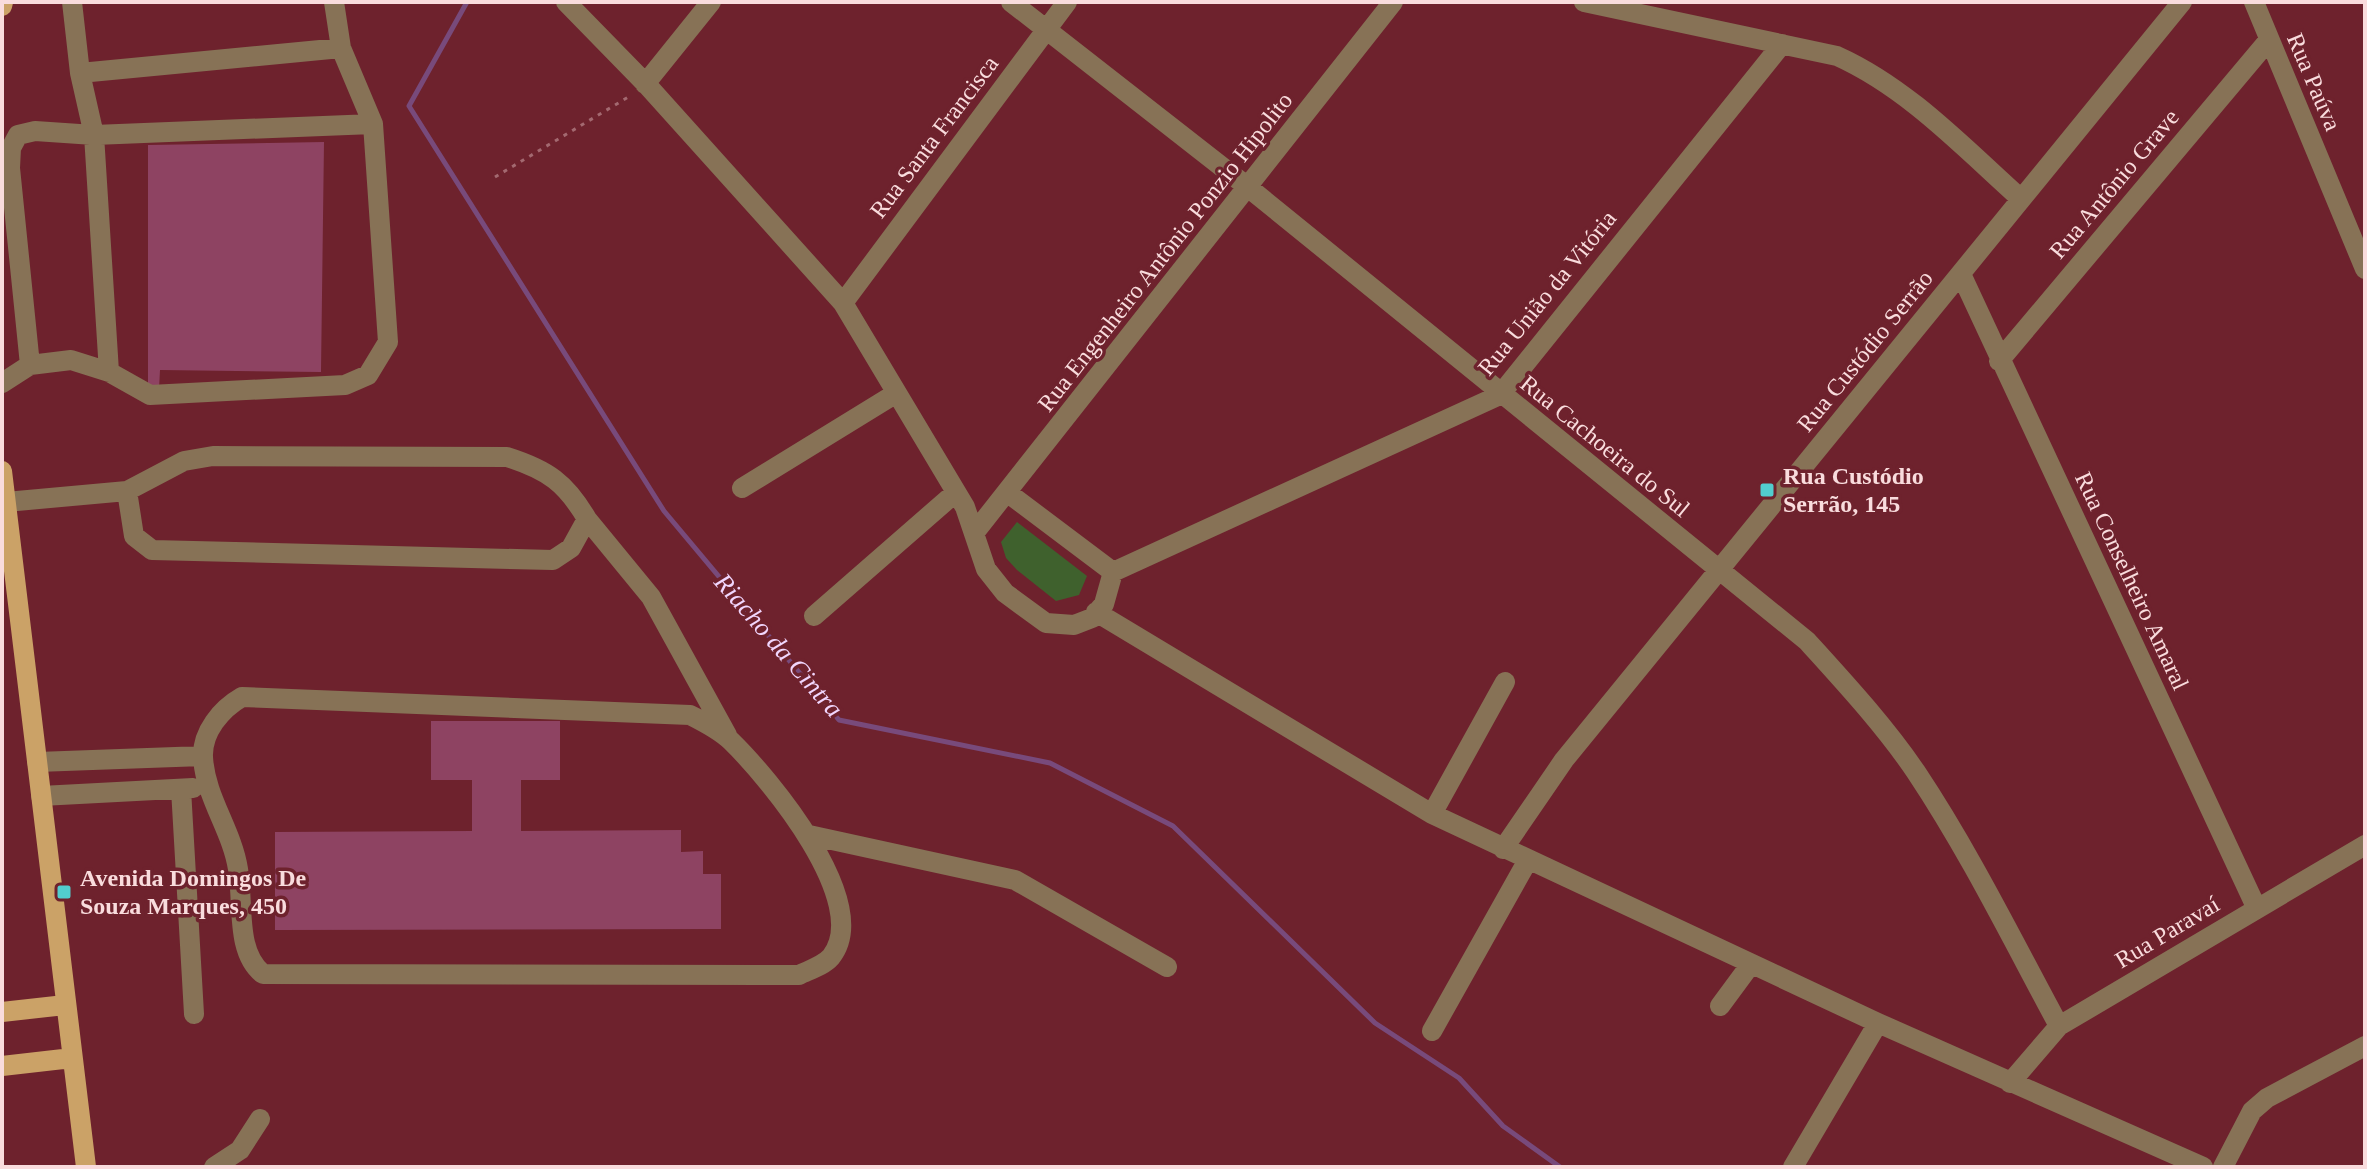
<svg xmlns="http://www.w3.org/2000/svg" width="2367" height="1169" viewBox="0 0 2367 1169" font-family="Georgia,serif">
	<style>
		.green { fill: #3f612d }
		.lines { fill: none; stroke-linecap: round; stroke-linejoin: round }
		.stream { stroke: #784a7b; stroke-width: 5 }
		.building { fill: #8e4362 }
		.path { stroke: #a36970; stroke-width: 3; stroke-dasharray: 4 6; stroke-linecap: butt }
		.minor { stroke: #877256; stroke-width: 20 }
		.major { stroke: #cba267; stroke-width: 20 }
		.poi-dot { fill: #52cdce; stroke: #6e222d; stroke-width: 3 }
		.labels { text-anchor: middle; stroke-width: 7; stroke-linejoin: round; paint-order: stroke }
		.street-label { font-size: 24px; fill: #f9dcdd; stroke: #6e222d }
		.poi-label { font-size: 24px; font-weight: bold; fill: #f9dcdd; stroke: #6e222d; text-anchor: start }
		.water-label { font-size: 26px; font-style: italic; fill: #f1d6fd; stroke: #6e222d }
	</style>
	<rect width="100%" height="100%" fill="#6e222d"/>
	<path class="green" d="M1017 522 1087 576 1079 595 1056 601 1017 570 1006 558 1001 542Z"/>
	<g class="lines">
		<path class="stream" d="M467 2 409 106 664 511 839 720 1050 763 1173 826 1375 1023 1459 1078 1503 1126 1560 1167"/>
	</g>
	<path class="building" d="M324 142 321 372 160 370 159 389 148 390V145Z
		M431 721H560V780H521V831L681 830V852L703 851V874H721V929L275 930V832L472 831V780H431Z"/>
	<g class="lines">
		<path class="path" d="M495 177 630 96"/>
		<path class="minor" d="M72 2 80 73 94 135 109 372
			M566 2 647 85 843 303 965 507 986 569 1005 593 1046 623 1074 625 1092 618 1104 604 1113 572 1008 493
			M1011 2 1249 188 1807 641C1845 683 1884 725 1916 772 1970 853 2013 941 2059 1026
			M1584 2 1837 56C1908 88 1963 147 2021 199
			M2254 2 2365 269
			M80 73 341 48
			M645 84 711 2
			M1961 274 2257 909
			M843 303 1067 2
			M1999 361 2268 41
			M30 365 10 168 11 148 18 135 35 131 94 135 373 124
			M2 383 30 365 71 360 109 372 150 395 345 385 368 375 388 342 373 124 341 48 334 2
			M742 488 895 394
			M6 502 127 491 184 461 213 456 507 457C548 470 566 483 587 519L571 548 553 560 152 550 134 536 127 491
			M587 519 651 597 727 735
			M975 532 1393 2
			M1113 572 1500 395 1782 44
			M1096 612 1432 814 1878 1023 2203 1167
			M814 616 955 493
			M242 697 690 715C704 722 720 730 731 741 768 777 874 903 831 957 823 966 809 970 799 975L263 974C235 952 244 903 238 869 232 830 205 797 203 757 202 732 221 709 242 697Z
			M37 762 203 756
			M181 789 194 1014
			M41 796 193 788
			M1432 814 1505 682
			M809 835 1015 880 1167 967
			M1503 849 1564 760 2182 2
			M1720 1006 1751 964
			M1432 1031 1528 860
			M2010 1083 2059 1026 2365 845
			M214 1167 240 1150 260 1119
			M1793 1167 1878 1023
			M2223 1167 2252 1111 2267 1098 2365 1046"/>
		<path class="major" d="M2 6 3 2
			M2 471 86 1167
			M2 1012 65 1005
			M2 1066 72 1058"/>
	</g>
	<g class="poi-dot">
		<rect x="1759" y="482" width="16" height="16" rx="4"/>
		<rect x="56" y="884" width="16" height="16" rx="4"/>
	</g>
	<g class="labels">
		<g class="street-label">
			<text transform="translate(2314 82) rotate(67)" y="8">Rua Paúva</text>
			<text transform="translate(934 137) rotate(-53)" y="8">Rua Santa Francisca</text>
			<text transform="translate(2114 184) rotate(-50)" y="8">Rua Antônio Grave</text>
			<text transform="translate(1165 252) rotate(-52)" y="8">Rua Engenheiro Antônio Ponzio Hipolito</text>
			<text transform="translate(1547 293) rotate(-51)" y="8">Rua União da Vitória</text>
			<text transform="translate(1865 351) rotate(-51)" y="8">Rua Custódio Serrão</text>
			<text transform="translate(1605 446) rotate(39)" y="8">Rua Cachoeira do Sul</text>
			<text transform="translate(2132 581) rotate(65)" y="8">Rua Conselheiro Amaral</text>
			<text transform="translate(2167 932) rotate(-31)" y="8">Rua Paravaí</text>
		</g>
		<g class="poi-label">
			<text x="1783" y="484">Rua Custódio<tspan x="1783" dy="28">Serrão, 145</tspan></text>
			<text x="80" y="886">Avenida Domingos De<tspan x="80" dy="28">Souza Marques, 450</tspan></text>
		</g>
		<g class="water-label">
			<text transform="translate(779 645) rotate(49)" y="9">Riacho da Cintra</text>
		</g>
	</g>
	<rect width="2367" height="1169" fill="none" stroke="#f9dcdd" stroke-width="8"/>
</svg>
